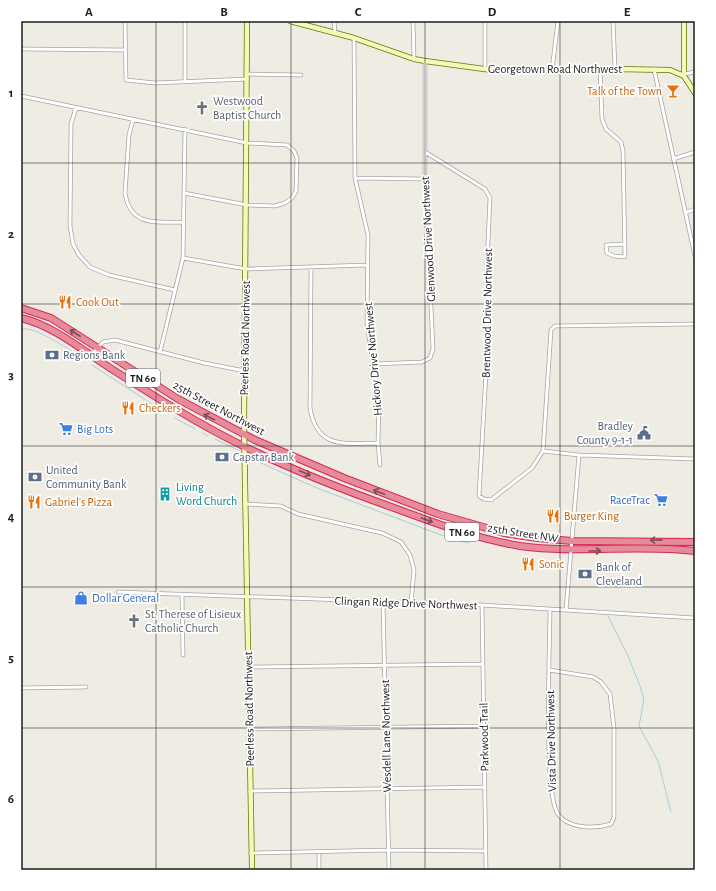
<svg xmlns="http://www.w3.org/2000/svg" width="716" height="891" viewBox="0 0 716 891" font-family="'Alegreya Sans',sans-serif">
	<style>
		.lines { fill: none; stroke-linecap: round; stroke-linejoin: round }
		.stream { stroke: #a5cedc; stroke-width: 1 }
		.street-casing { stroke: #a5a5a5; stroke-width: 4.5 }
		.secondary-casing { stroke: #647505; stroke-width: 6 }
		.highway-casing { stroke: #d9255b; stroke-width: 8 }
		.street { stroke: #fff; stroke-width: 3 }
		.secondary { stroke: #f3f9b8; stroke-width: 4.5 }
		.highway { stroke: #e68c99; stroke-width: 6 }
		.oneway { stroke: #785055 }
		.grid { fill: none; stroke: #1e1e1e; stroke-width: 1; stroke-opacity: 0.55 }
		.labels { text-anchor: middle; stroke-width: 3.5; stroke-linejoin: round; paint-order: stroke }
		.shield { fill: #fff; stroke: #626262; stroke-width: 1 }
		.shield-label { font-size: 11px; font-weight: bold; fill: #1e1e1e }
		.street-label { font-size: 12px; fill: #1e1e1e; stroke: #fff }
		.food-label { font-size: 12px; fill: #c56008; stroke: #fff; text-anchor: start }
		.worship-label { font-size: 12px; fill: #5b616d; stroke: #fff; text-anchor: start }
		.service-label { font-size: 12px; fill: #4e5e75; stroke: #fff; text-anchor: start }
		.shop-label { font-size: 12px; fill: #366cbe; stroke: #fff; text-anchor: start }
		.culture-label { font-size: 12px; fill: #0d838f; stroke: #fff; text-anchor: start }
		.neatline { fill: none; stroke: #1e1e1e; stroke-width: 1.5 }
		.grid-label { font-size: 13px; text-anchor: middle; font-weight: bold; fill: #1e1e1e }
	</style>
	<rect width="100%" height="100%" fill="#efece4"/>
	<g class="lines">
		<path class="stream" d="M21 329C35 325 72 352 84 359
			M92 365 152 404
			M160 408 168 414
			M175 418 195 429
			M202 433 208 436
			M215 439 240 451
			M252 459 317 488 441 535 468 543
			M608 616 628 656 640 686 644 699 639 726 658 761 671 812"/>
		<g class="street-casing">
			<path id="street" d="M125 21 126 80 155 83 247 79
				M334 21 335 33
				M413 21 414 59
				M613 21 615 69
				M354 38 355 178 368 235 367 324 379 402 378 443 380 465
				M21 49 125 50
				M485 69V21
				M600 69 602 119 606 129 621 142 623 151 625 257 614 256 607 253 606 245 625 244
				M654 69 695 256
				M552 70 558 21
				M247 74 301 75
				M685 74 695 72
				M185 82V21
				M21 96 247 143 287 145 294 151 297 158 296 191 292 198 285 203 275 206 247 205 184 193
				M76 108 71 124 70 226 73 244 79 255 90 267 109 275 175 290
				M133 120 129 135 125 193C130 227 157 222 183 222
				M425 152 485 189 490 198 487 264V355L479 496 484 499 491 500 532 468 543 451 551 330 555 326 695 324
				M673 159 695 152
				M355 178 425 179
				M685 213 695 209
				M183 258 246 269 367 265
				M311 267 310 408C317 450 345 443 378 443
				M160 352 183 258 185 129
				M91 355 103 342 115 340 204 363 245 371
				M374 364 422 362 430 358 433 349 425 179V61
				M543 451 579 455 695 459
				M245 504 281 506 298 514 382 533 401 542 410 555 414 570 411 603
				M118 592 482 605 695 618
				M182 595 183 655
				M383 602 389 870
				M482 605 486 870
				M566 610 579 455
				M248 667 482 664
				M549 670 593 677 601 682 610 694 614 728V817L611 824C595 829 568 829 558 814 543 794 550 643 550 609
				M21 688 86 687
				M249 729 484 726
				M250 791 485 787
				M251 853 389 850 486 851
				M319 870V852"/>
		</g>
		<g class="secondary-casing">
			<path id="secondary" d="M247 21 244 427 252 870
				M290 21 354 38 414 59 425 61 499 71 615 69 670 70 684 76 695 93
				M684 76V21"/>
		</g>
		<g class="highway-casing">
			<path id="highway" d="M21 308 51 318 178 399 255 440 344 478 438 514 504 533 537 538 572 541 695 542
				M21 318C54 326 82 350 110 368 154 396 198 424 245 447 295 471 346 491 397 509 437 524 478 539 520 546 578 554 637 544 695 551"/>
		</g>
		<use href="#street" class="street"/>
		<use href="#secondary" class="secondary"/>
		<use href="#highway" class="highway"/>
	</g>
	<defs><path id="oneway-shaft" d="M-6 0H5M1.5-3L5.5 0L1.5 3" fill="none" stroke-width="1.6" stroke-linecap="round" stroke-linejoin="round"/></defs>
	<g class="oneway">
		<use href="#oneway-shaft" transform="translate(75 333) rotate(-147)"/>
		<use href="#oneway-shaft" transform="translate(209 417) rotate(-152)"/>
		<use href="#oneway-shaft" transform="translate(305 473) rotate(23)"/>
		<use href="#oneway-shaft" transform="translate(379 492) rotate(-159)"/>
		<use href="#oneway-shaft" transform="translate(427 520) rotate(20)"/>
		<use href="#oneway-shaft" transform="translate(656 540) rotate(179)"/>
		<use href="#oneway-shaft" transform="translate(595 551)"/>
	</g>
	<path class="grid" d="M156 21V870M291 21V870M425 21V870M560 21V870M21 163H695M21 304H695M21 446H695M21 587H695M21 728H695"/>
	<defs>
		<g id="bar-bare" transform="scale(1.08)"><path d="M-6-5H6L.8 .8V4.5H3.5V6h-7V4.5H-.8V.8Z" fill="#e8710a" stroke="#fff" stroke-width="2.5" paint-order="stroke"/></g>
		<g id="church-bare" transform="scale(1.08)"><path d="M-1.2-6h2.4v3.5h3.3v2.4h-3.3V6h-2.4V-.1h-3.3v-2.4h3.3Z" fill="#6b7280" stroke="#fff" stroke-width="2.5" paint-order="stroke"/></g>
		<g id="restaurant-bare" transform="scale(1.08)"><path d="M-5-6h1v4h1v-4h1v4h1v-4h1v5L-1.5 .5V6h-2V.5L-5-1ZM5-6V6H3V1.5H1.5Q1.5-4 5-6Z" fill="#e8710a" stroke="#fff" stroke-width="2.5" paint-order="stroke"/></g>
		<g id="bank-bare" transform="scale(1.08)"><path d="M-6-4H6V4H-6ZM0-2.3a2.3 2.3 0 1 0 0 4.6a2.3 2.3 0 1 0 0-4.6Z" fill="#5c6f8a" stroke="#fff" stroke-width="2.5" paint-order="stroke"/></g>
		<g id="supermarket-bare" transform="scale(1.08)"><path d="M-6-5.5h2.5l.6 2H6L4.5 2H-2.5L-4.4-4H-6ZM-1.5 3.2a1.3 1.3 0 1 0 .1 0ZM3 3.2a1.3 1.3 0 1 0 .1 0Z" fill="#3f7fe0" stroke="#fff" stroke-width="2.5" paint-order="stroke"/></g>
		<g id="civic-bare" transform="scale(1.08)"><path d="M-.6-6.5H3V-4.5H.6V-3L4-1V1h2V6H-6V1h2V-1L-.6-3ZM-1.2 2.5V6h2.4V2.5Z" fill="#5c6f8a" stroke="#fff" stroke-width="2.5" paint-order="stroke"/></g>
		<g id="building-bare" transform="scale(1.08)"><path d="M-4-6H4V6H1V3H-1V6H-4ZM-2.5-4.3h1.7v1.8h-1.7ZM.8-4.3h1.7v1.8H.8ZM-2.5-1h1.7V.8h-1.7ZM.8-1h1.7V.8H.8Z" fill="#0f9aa8" stroke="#fff" stroke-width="2.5" paint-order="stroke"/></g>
		<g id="shop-bare" transform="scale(1.08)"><path d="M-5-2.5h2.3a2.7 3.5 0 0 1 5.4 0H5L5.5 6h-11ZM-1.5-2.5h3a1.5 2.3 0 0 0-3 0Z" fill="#3f7fe0" stroke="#fff" stroke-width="2.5" paint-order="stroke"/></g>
	</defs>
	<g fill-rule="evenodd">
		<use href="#bar-bare" x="673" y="91"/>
		<use href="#church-bare" x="202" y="108"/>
		<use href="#restaurant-bare" x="65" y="302"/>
		<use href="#bank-bare" x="52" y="355"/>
		<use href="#restaurant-bare" x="128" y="408"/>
		<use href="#supermarket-bare" x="66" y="429"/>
		<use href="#civic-bare" x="644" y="433"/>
		<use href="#bank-bare" x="222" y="457"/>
		<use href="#bank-bare" x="35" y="477"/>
		<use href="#building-bare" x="165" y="494"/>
		<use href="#supermarket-bare" x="661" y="500"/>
		<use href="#restaurant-bare" x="34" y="502"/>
		<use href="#restaurant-bare" x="553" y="516"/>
		<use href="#restaurant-bare" x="528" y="564"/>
		<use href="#bank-bare" x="585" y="574"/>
		<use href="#shop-bare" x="81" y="598"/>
		<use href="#church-bare" x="134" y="621"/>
	</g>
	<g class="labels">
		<g class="shield">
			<rect x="126" y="369" width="34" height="18" rx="3"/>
			<rect x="445" y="523" width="34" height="18" rx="3"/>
		</g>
		<g class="shield-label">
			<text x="143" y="382">TN 60</text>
			<text x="462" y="536">TN 60</text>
		</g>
		<g class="street-label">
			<text x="555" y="73">Georgetown Road Northwest</text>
			<text transform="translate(428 239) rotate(-93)" y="4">Glenwood Drive Northwest</text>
			<text transform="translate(487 313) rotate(-89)" y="4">Brentwood Drive Northwest</text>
			<text transform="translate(245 338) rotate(-89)" y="4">Peerless Road Northwest</text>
			<text transform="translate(373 359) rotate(-95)" y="4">Hickory Drive Northwest</text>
			<text transform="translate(219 408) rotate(28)" y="4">25th Street Northwest</text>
			<text transform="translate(523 533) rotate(9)" y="4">25th Street NW</text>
			<text transform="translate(406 603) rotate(2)" y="4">Clingan Ridge Drive Northwest</text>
			<text transform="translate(249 709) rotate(-91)" y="4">Peerless Road Northwest</text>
			<text transform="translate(386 736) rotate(-91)" y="4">Wesdell Lane Northwest</text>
			<text transform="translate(484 737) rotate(-91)" y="4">Parkwood Trail</text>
			<text transform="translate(551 741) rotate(-91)" y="4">Vista Drive Northwest</text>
		</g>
		<g class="food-label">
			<text x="662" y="95" text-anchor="end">Talk of the Town</text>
			<text x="76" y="306">Cook Out</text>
			<text x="139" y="412">Checkers</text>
			<text x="45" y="506">Gabriel's Pizza</text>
			<text x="564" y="520">Burger King</text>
			<text x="539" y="568">Sonic</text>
		</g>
		<g class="worship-label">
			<text x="213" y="105">Westwood<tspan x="213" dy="14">Baptist Church</tspan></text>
			<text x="145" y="618">St. Therese of Lisieux<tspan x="145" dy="14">Catholic Church</tspan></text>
		</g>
		<g class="service-label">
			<text x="63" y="359">Regions Bank</text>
			<text x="633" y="430" text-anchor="end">Bradley<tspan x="633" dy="14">County 9-1-1</tspan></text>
			<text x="233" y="461">Capstar Bank</text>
			<text x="46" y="474">United<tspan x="46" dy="14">Community Bank</tspan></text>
			<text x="596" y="571">Bank of<tspan x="596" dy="14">Cleveland</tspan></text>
		</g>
		<g class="shop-label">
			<text x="77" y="433">Big Lots</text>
			<text x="650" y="504" text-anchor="end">RaceTrac</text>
			<text x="92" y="602">Dollar General</text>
		</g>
		<g class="culture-label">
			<text x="176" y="491">Living<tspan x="176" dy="14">Word Church</tspan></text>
		</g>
	</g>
	<rect width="716" height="891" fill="none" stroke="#ffffff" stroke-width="44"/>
	<rect x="22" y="22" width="672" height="847" class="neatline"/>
	<g class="grid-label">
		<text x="89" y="16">A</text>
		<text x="224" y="16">B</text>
		<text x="358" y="16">C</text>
		<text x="492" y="16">D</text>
		<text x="627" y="16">E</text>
		<text x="11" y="97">1</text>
		<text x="11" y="238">2</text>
		<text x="11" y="379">3</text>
		<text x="11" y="521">4</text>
		<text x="11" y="662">5</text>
		<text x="11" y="803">6</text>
	</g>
</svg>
